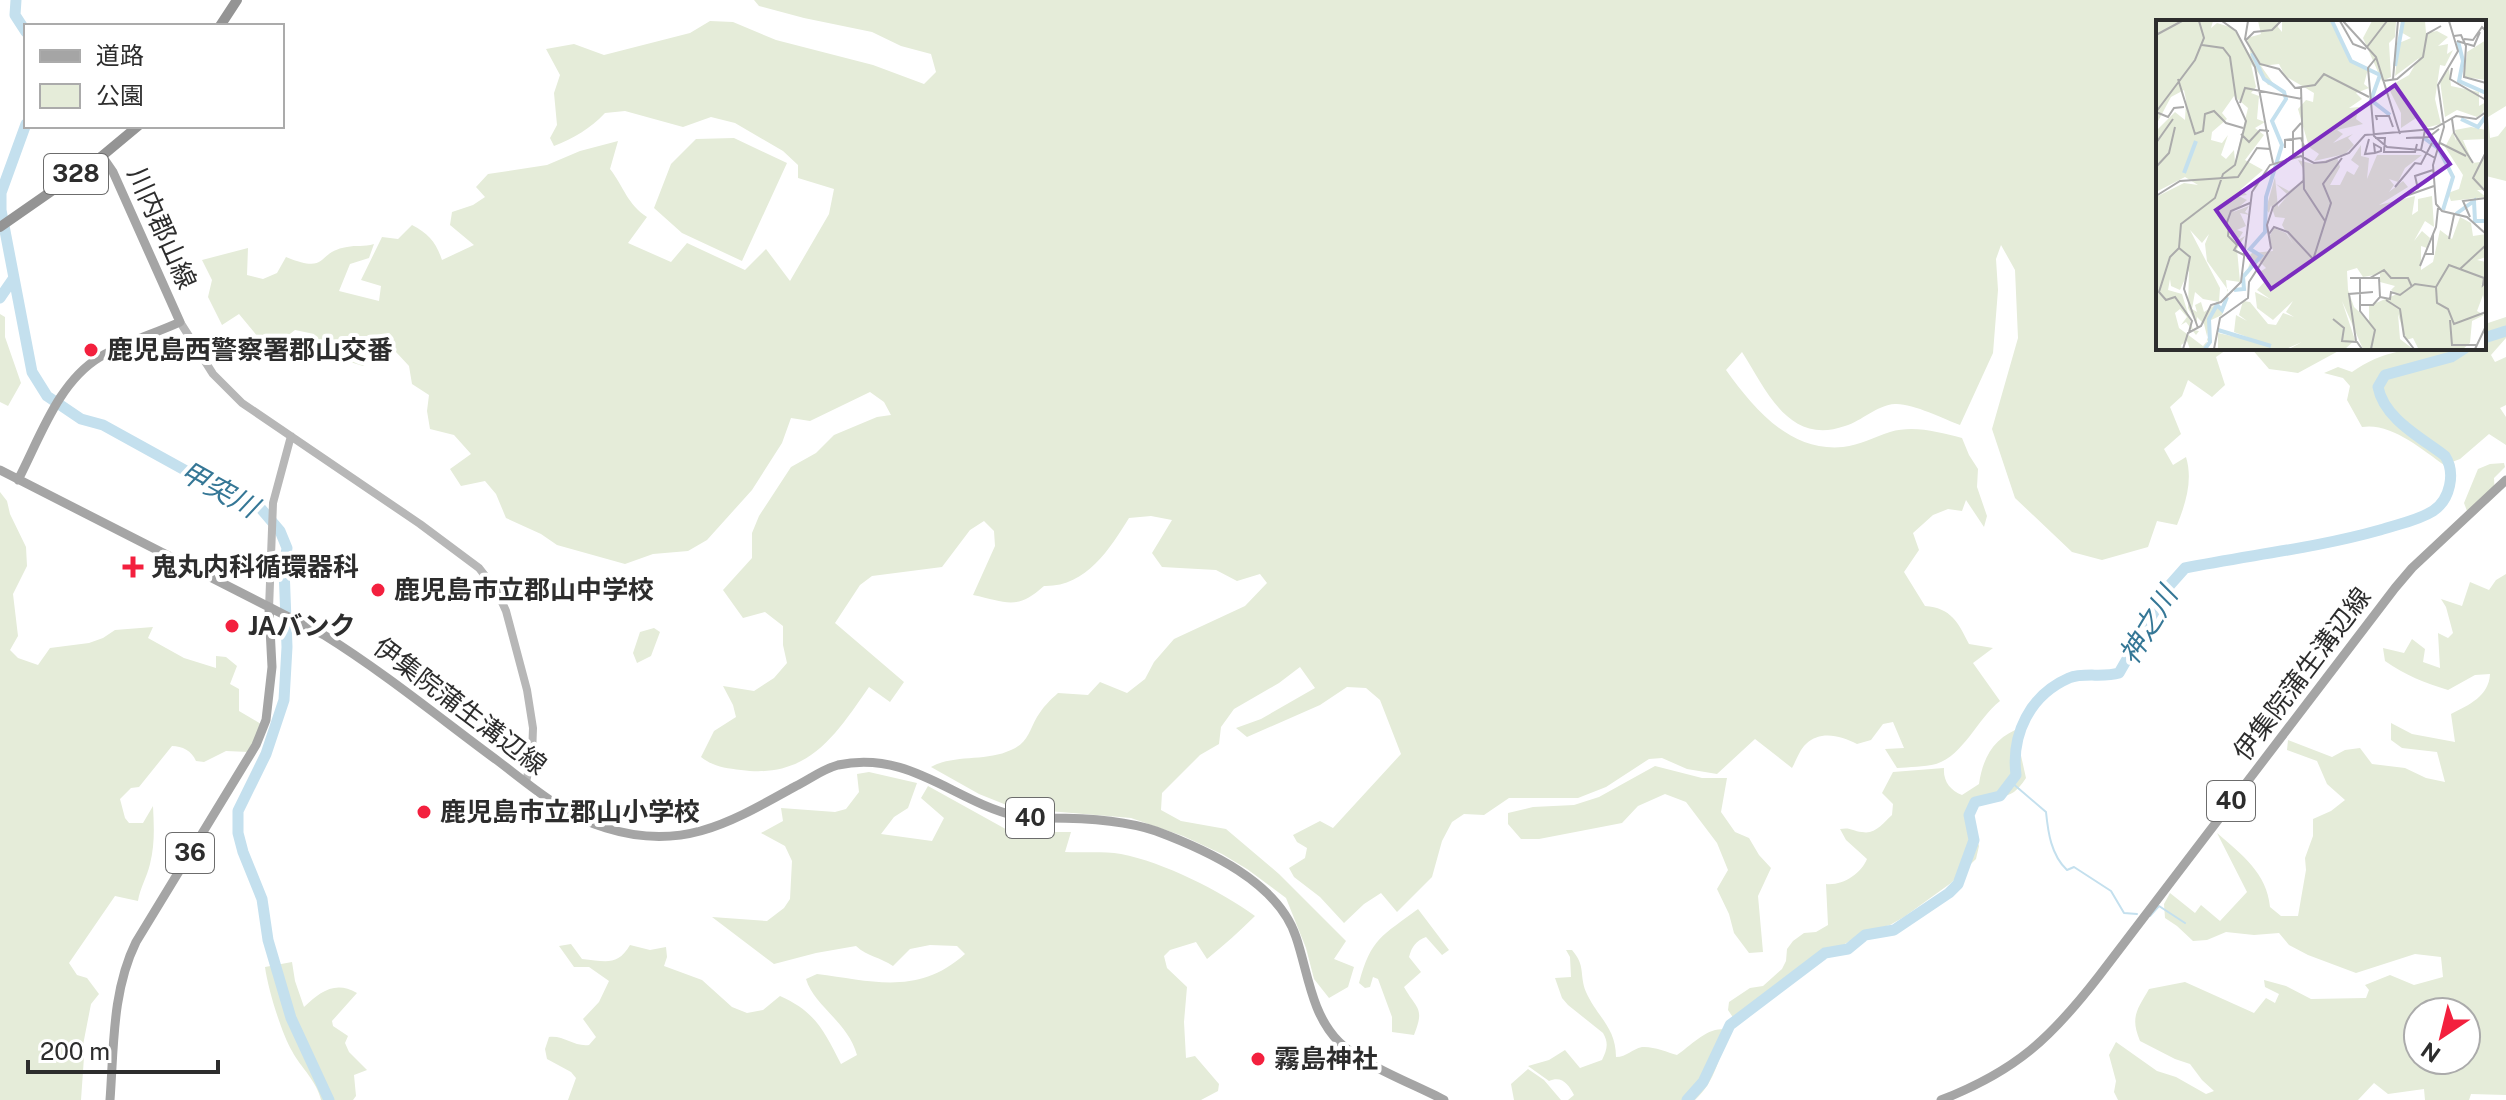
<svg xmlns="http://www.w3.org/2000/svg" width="2506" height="1100" viewBox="0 0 2506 1100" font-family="'Public Sans','Noto Sans JP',sans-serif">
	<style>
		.green { fill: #e5ecd9; fill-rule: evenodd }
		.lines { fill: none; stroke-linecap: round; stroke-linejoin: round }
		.stream { stroke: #c4e0ee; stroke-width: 2 }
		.river { stroke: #c4e0ee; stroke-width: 11 }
		.secondary { stroke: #b7b7b7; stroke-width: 8 }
		.primary { stroke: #a5a5a5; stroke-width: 9 }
		.highway { stroke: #949494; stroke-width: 10 }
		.poi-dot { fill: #f3203e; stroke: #fff; stroke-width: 3 }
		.labels { text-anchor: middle; stroke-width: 8; stroke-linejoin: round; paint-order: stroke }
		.shield { fill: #fff; stroke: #6c6c6c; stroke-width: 2 }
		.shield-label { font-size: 24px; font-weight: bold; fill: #2d2d2d }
		.street-label { font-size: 26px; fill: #2d2d2d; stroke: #fff }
		.poi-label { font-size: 26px; font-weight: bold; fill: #2d2d2d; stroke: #fff; text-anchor: start }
		.water-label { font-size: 28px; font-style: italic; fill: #357796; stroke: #fff }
		.inset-river { fill: none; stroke: #c4e0ee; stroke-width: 4 }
		.inset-road { fill: none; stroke: #ababab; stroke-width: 2 }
		.view { fill: #7b2cbf; fill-opacity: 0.15; stroke: #7b2cbf; stroke-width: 4 }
		.inset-edge { fill: none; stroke: #2d2d2d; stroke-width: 4 }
	</style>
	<rect width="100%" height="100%" fill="#fff"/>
	<path class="green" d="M754 0H2506V106L2488 117 2490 138 2498 136 2506 126V181L2486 176 2484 178V22H2158V348H2229L2216 357 2225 385 2212 397 2188 380 2182 396 2170 407 2181 434 2164 449 2173 465 2186 457C2193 480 2186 503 2177 525L2157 521 2148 547 2102 560 2072 552 2015 498 1992 429 2018 338 2015 270 2001 245 1996 259 1998 290 1993 353 1960 425C1944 419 1912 403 1895 404 1877 405 1862 421 1845 426 1788 446 1766 389 1742 352L1726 370C1754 409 1790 452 1843 447 1860 445 1874 437 1890 432 1914 425 1938 432 1962 438L1969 455 1978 469 1977 487 1987 516 1984 527 1966 500 1962 511 1948 509 1933 515 1913 533 1919 550 1904 572 1925 606C1951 608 1958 622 1969 644L1993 648 1973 663 2000 701C1977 719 1964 755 1936 764 1924 767 1909 767 1897 768L1885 749 1904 748 1893 722 1883 724 1871 740 1857 744C1841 736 1821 730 1806 744 1800 749 1796 761 1792 768L1755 739 1717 774 1687 769 1662 758 1649 759 1606 787 1578 798H1509L1484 815 1464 814 1452 822 1442 841 1432 877 1397 912 1381 893 1364 904 1344 923 1320 897 1294 877 1289 868 1305 858 1307 848 1297 842 1293 835 1320 821 1333 828 1401 754 1380 700 1366 688 1347 687 1320 705 1247 737 1236 728 1261 719 1315 688 1300 667 1279 683 1234 709 1221 727 1219 744 1200 755 1162 793 1161 810 1181 821 1226 829 1279 874 1346 941 1334 959 1354 967 1348 987 1329 998 1314 979 1306 948 1286 898 1247 869 1222 854 1183 836 1131 818 1014 808 979 794 931 767C954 754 986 762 1011 750 1028 743 1029 731 1037 717 1043 707 1050 700 1058 693L1088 695 1100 682 1127 693 1145 679 1154 662 1174 639 1245 606 1267 583 1260 574 1237 581 1216 570 1162 567 1152 553 1172 520 1151 516 1129 518C1109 550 1086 587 1044 586 1016 611 1007 602 973 595L995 546 994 531 984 521 970 530 942 567 872 576 860 585 835 623 904 682 890 702 869 687C835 736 808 779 741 770 725 768 714 767 701 757L714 731 736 717 733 705 723 686 754 691 774 678 787 663 783 645V626L765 612 743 618 723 590 752 558V533L759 516 791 467 816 453 834 435 877 417 891 415 884 402 870 392 810 421 791 418 782 443 752 490 707 540 688 551 653 554 625 564 557 545 541 534 506 518 496 494 485 481 461 486 450 469 471 454 454 435 430 429 427 411 429 395 412 384 409 366 396 352 374 357 363 366 344 360 321 359 314 334 295 330 282 340 258 337 239 314 222 325 208 297 212 280 202 260 248 248 247 275 263 279 277 273 286 257C330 275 315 252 347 247 356 245 364 247 374 244L369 258 350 264 339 291 379 301 381 286 361 280 382 237 398 239 412 225C429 234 436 242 442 260L474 245 450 225 452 212 473 205 485 197 476 187 488 174 547 165 580 151 618 141 610 169C624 187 627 204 647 217L628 243 671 262 687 243 745 270 766 249 790 281 829 214 834 189 798 178V165L783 151 735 123 711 117 683 127 625 111 605 113C590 129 574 138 554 146L550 138 557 125 554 93 560 75 546 49 574 44 604 55 690 33 710 21 733 22 776 40 873 65 924 84 936 72 931 54 901 46 872 32 804 18 759 6Z
		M734 138 787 163 742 261 682 233 654 208 671 164 696 139Z
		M0 314 5 317V337L21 383 8 406 0 402Z
		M2506 317V338L2491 355 2495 362 2506 357V405L2500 408 2506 417V445L2489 434 2460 459 2444 465C2422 449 2390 422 2362 427L2347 400 2350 386 2343 378 2324 373 2338 367 2352 372C2395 342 2435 348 2484 348V329L2488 323Z
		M2251 348H2344L2298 373 2269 369Z
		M2504 463 2505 467 2494 478 2495 496 2470 519 2464 503 2478 469 2490 464Z
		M0 492 7 501 10 514 26 547 27 566 13 594 18 636 10 650 18 658 38 665 50 648 89 643 103 638 115 630 153 627 148 638 184 658 216 668V656L226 657 237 666 230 684 239 689V711L261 724 249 752 226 751 204 762 196 761C192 751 182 746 172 746L139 787 131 788 120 799 125 818 129 823H143L153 806C154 826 155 844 150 864 147 877 140 888 138 901L115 896 69 963 77 975 87 978 99 994 91 1004 83 1045 69 1043V1054L84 1057 81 1100H0Z
		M2506 574V1095L2471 1094 2469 1100H2425L2424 1089 2388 1094 2374 1083 2358 1100H2118L2114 1092 2116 1081 2109 1055 2116 1042 2157 1071 2176 1077 2206 1094 2214 1091 2202 1080 2190 1064 2175 1059 2140 1041C2130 1017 2137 1010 2149 989L2185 982 2254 1013 2266 998 2275 1003 2279 994 2265 987 2264 980 2286 986 2311 999 2366 998 2369 990 2365 985 2390 975 2414 985 2443 977 2441 957 2415 954 2356 973 2308 955 2289 945 2279 933 2254 935 2226 932 2207 940 2193 941 2177 926 2165 918 2164 904 2170 893 2195 913 2201 905 2220 921 2247 892 2217 833C2242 855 2267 873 2270 907L2281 916H2298L2306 870 2305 858 2313 836V819L2331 811 2345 800 2327 784 2317 761 2287 750 2288 740 2332 757 2345 750 2360 748 2372 764 2405 768 2426 778 2445 782 2437 752 2402 748 2391 740V723L2412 734 2455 742 2451 714C2469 705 2489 696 2490 674L2475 675 2448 690C2425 683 2405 675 2385 661L2383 648 2404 653 2412 639 2425 649 2423 662 2440 668 2438 633 2448 638 2453 633 2446 607 2441 599 2462 606 2470 582 2489 590 2496 580ZM2418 1012H2466V1060H2418Z
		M654 628 660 632 651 656 637 663 633 653 640 632Z
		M2023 727 2020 751 2026 778C2008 806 2000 790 1978 802L1972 822 1979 846 1976 859 1951 883 1904 917 1890 925 1862 933 1764 996 1736 1022 1728 1010 1729 1002 1750 988 1763 986 1782 969 1786 961 1787 949 1793 941 1804 933 1816 932 1828 925 1826 884C1842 886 1861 874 1867 859L1846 840 1840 829C1851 827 1852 831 1862 832 1875 835 1883 823 1892 815L1893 804 1882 793 1893 772 1944 768C1943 781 1950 790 1962 795L1979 784C1983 756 1995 736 2023 727Z
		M1655 766 1702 778H1727L1721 812 1735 832 1749 838 1759 855 1771 868 1758 896 1763 952 1749 953 1734 933 1729 914 1717 889 1728 870 1717 843 1686 802 1665 794 1638 806 1622 823 1539 839H1521L1508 824V813L1533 807 1574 805 1599 797Z
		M869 772 917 783 908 808 894 817 881 834 932 841 944 818 921 798 928 786 1011 832H1071L1065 852C1083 853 1103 851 1121 854 1163 862 1221 891 1255 916 1240 931 1224 945 1207 959L1196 942 1170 950 1164 956 1167 968 1187 987 1184 1022 1186 1058 1195 1056 1219 1084 1218 1091 1201 1100H568L576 1078 571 1072 547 1059 545 1049 549 1037C564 1035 574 1047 589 1045L596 1037 583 1019 599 1002 609 981 589 967H574L559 946 571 944 582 959C605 961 617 967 630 945L650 950 666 947 667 957 664 966 702 980 732 1007 747 1013 763 1010 780 996C816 1012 824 1031 841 1064L857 1055C848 1022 814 1006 806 979L817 974C873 981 918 996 965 954L957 946 930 945 910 949 893 966C880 957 868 957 856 946L816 953 774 964 712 917 767 921 784 908 790 899 792 861 785 846 761 833 783 821 781 808 835 812 846 809 859 792 857 774Z
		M1418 909 1449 950 1442 955 1426 937C1416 941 1412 946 1409 957L1421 972 1404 987C1417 1010 1425 1007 1414 1035L1392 1032V1017L1378 979 1373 977 1370 987 1365 988 1359 983C1371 938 1382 936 1418 909Z
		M1566 950H1572C1586 966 1579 974 1586 992 1597 1017 1616 1027 1616 1057 1627 1057 1632 1049 1642 1047 1653 1046 1667 1052 1677 1055 1692 1045 1711 1023 1729 1031 1719 1056 1716 1081 1695 1100H1568L1574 1095C1569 1085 1562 1075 1549 1081L1528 1066 1549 1060 1565 1050 1580 1068 1602 1060C1607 1050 1609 1043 1603 1033L1568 1005 1562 998 1555 978 1571 977 1570 957Z
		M292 962 295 981 304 1007C320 992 335 980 357 993L332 1021 333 1026 348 1036 345 1043 349 1052 367 1070 354 1075 356 1096 353 1100H321C317 1081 301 1068 292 1051 281 1032 268 989 265 967Z
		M1528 1069 1544 1080 1561 1100H1514L1511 1084Z"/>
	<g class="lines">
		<path class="stream" d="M2011 782 2046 812C2048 832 2051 855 2067 870L2074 867 2111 891 2124 913 2137 914
			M2150 916 2159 906 2185 923"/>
		<path class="river" d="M16 0 15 15 26 32
			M26 124 1 193V210L32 372 47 396 81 419 103 425 219 489 257 504 280 531 287 548 284 568 287 647 284 700 266 754 238 811V833L243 852 262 899 268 940 291 1018 329 1100
			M0 298 13 279
			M2484 338 2506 331
			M1687 1100 1703 1082 1730 1025 1825 953 1848 949 1865 935 1894 930 1949 893 1958 884 1974 840 1969 815 1975 802 2000 796 2016 775C2011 734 2030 695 2069 678 2084 672 2103 678 2119 673L2169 586 2185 568C2250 555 2316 548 2380 530 2398 524 2417 521 2433 511 2450 500 2456 473 2445 456 2422 438 2384 419 2378 387L2385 375 2451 357 2465 348"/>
		<path class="secondary" d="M180 322 213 374 242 403 420 524 479 568 497 591 506 611 527 690 533 728 532 755 526 782
			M269 609 273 503 291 436"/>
		<path class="primary" d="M0 470 324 635C385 673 441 719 498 761 532 787 565 816 606 828 683 852 731 822 796 786 810 779 823 769 838 765 910 750 953 801 1016 816 1027 818 1038 817 1049 818 1083 818 1124 820 1156 831 1207 850 1278 882 1296 937 1308 972 1311 1014 1339 1042 1362 1065 1414 1084 1444 1100
			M18 480C40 438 58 382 100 357 125 342 154 334 180 322L113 172 102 156
			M110 1100C114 1046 112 991 136 942L256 745 266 720 272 667 269 609
			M1941 1100C2016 1071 2051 1038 2099 976L2395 588 2412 568 2506 480"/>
		<path class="highway" d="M220 26 237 0
			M0 227 102 156 138 126"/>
	</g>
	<g class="poi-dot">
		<circle cx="91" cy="350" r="8"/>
		<path d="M129 555h8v8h8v8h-8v8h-8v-8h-8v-8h8z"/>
		<circle cx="378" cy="590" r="8"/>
		<circle cx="232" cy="626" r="8"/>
		<circle cx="424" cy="812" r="8"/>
		<circle cx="1258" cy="1059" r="8"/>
	</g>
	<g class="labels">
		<g class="shield">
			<rect x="44" y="154" width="64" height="40" rx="6"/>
			<rect x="2207" y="781" width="48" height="40" rx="6"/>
			<rect x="1006" y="798" width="48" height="40" rx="6"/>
			<rect x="166" y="833" width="48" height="40" rx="6"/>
		</g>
		<g class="shield-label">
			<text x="76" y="182">328</text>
			<text x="2231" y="809">40</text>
			<text x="1030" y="826">40</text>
			<text x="190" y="861">36</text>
		</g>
		<g class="street-label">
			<text transform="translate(162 228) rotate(66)" y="9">川内郡山線</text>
			<text transform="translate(2302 674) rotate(-53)" y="9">伊集院蒲生溝辺線</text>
			<text transform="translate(460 706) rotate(37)" y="9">伊集院蒲生溝辺線</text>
		</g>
		<g class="poi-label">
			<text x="107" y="359">鹿児島西警察署郡山交番</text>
			<text x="151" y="576">鬼丸内科循環器科</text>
			<text x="394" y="599">鹿児島市立郡山中学校</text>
			<text x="248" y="635">JAバンク</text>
			<text x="440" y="821">鹿児島市立郡山小学校</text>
			<text x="1274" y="1068">霧島神社</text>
		</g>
		<g class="water-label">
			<text transform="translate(219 489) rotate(29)" y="10">甲突川</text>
			<text transform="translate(2148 625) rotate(-59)" y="10">神之川</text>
		</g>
	</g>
	<g transform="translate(2156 20)">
		<rect width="330" height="330" fill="#fff"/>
		<path d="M0 1H57L55 8 61 3 77 8 95 36 91 18 105 14 102 1H123L122 7 126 12V1H176L194 42 212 49 208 64 213 68 200 73 206 79 193 88 203 87 200 99 207 104 181 110 187 114 177 123 197 114 192 118 198 125 189 134 158 141 163 134 153 127 142 89 150 80 157 82 158 73 129 56 123 44 105 46 119 66 112 65 95 44 100 67 95 73 103 76 101 99 109 102 99 108 108 115 89 140 107 150 85 169 91 175 83 176 91 180 77 192 93 186 89 192 94 195 84 193 90 206 81 210 87 212 82 220 89 216 81 229 84 262 70 260 72 278 66 295 53 301 50 329H34L31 321 25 325 22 313 26 329H0V177L28 163 42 165 29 157 0 172V111L19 92 29 100 30 80 28 70 15 77 0 105ZM78 76 92 88 79 142 78 130 70 139 65 135 72 115 66 123 55 120 56 112 71 99 66 93ZM34 210 46 223 53 214 49 224 51 241 72 270 66 289 62 283 48 292 45 282 39 285 41 292 36 289 39 272 47 279 63 282 64 268ZM33 250 32 288 41 305V297L48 304 52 320 47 326 23 308 19 293 24 289 31 297 25 305 30 302 40 315 43 311 37 310 26 274 12 270 14 259 15 266 24 270ZM216 1 240 2 239 17 233 23 235 57 226 61 207 18ZM248 1H284H269L270 13 281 11 292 17 282 26 292 24 291 34 297 30 289 46 284 45 279 79 285 104 269 108 260 98 245 108V93L232 67 253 55 263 38 239 56 243 23 255 18 243 11ZM330 20V60L308 57 311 32ZM293 49 295 66 323 72V86L330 82 327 93 321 97 301 90 289 97 284 61ZM315 107 330 110V119L307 120 317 143 324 142 330 130V170H321L330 177 295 181 292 173 303 169 307 155 289 127 297 112 300 121 299 110ZM205 125V136L213 138 211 159 221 135H266L249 148 242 162 233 159 238 165 233 172 247 161 252 167 223 185 259 176 256 195 262 191V179L276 176 278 207 269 201 258 221 266 211 274 218 271 228 265 226V250L277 242 284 210 296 219 304 197 315 203 317 216 330 214V237L321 240 330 242V264H325L330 267V291L327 275 321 291 328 295 316 301 314 323 307 329 262 328 257 318 250 320 242 294 244 319 257 329H207L186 281 199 320 189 329H133L146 322 130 329H62V313L107 323 78 312 80 295 91 301 83 295 87 281 94 282 112 304 120 305 127 293 138 297 130 292 137 281 117 300 101 288 99 272 114 279 101 270 110 260 102 253 110 248 103 241 92 248 95 240 90 239 96 233 117 231 113 217 118 208 130 213 138 225 126 205 129 198 119 197 115 185 113 193 110 189 119 157 122 187 132 175 120 164 133 171 146 161 148 150 142 140 157 144 181 137 184 147 174 165H184L191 151 198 155 203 146 195 140ZM201 248 207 257 224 254V262L239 266 235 270 241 274 213 286V301L198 287 192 270 191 251Z" fill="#e5ecd9" fill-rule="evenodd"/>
		<path class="inset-river" d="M176 1 195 41 224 55 215 80 234 95M302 21 307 41 303 61 330 73M239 46 247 1M305 99 322 107 330 96M268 118 283 129 297 157 287 190M28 153 40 121M300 194 318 181 319 201H330M78 270 88 269 87 257 105 236 94 229 109 212 110 177 126 125 116 101 130 79 128 72 108 59 96 33M62 310 115 326M49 329 54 322 53 299 61 285 66 290 71 277"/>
		<path class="inset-road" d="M66 1 80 11 99 47 114 129M92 1 89 19 104 44 123 49 139 68 159 65 168 54 213 77M184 1 197 24 210 29M187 1 220 37 244 114M293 1 302 31 282 65 288 107 277 145 280 184 286 191 311 197 330 214M0 15 26 1M298 16 305 15 310 26 308 57 330 63M308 19 317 20 326 7 329 10M90 20 98 12 116 10 125 1M301 21 318 26 324 12M211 27 231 1M220 38 212 48 218 116 231 127 265 130M296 48 294 59 330 80M22 59 39 114 47 111 49 94 58 91 70 103 87 108M237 59 242 1M227 61 241 59 267 37 271 14 285 6M145 67 148 169 169 201M84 83 89 68 146 79M0 92 39 40 48 18 43 1M0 92 12 97 18 88 28 87M296 99 298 113 317 143M221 100 220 96H233L237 107M269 110 265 130 279 138M85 114 93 122 104 110 113 111M219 118H229L228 132H259L261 124M250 118 273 117 283 109M213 119 209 134 219 133M0 123 17 99M284 123 310 136M218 124 225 128V131L219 133ZM129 128V120L145 118 149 129M330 132 317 158 330 172M137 137V112L145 103M0 147 13 133 19 107M239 167 259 143 265 144 276 123M262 169 259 156 277 150M0 176 24 161 82 157 101 128 114 129 117 143M244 178 278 166M314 197 307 181 330 178M70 205 75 191 94 183M73 206 72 216 81 225 78 230 88 235M113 214 118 207 132 212 158 240M293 219 298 195M23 228 25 204 59 178 67 154 79 145 90 101 80 79 74 37 67 28 46 25M23 228 14 237 3 272 10 280 19 277 36 301 33 312M23 228 34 237 28 269 42 308M269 234H277V214M157 240 175 183 167 164 186 138M264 246 280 207 282 188M304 249 330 225M194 258H223L224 277 217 285H204M204 258V291L219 310 215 329M214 258 228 250 235 258H252L256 267M280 267 293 245 328 258 327 265 330 262M224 277 234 279 235 272 244 275 259 264 280 267 281 283 292 289 298 304 330 292M230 280 244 289 248 316 258 329M177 299 188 308 186 321 201 322 206 329M294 300 296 325H320M200 321 193 274 217 272M27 329 32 313 45 306 55 285 65 282 85 262 96 172 114 145 145 136 158 143 170 142 193 133 209 115 277 109 300 96 320 99 330 92M58 329 64 298 92 278 93 262 115 228 111 205 117 187 147 161M319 329 330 306"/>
		<path class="view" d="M239 65 294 144 115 269 60 190Z"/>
		<rect width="330" height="330" class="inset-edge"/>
	</g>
	<rect x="24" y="24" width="260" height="104" fill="#ffffff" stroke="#ababab" stroke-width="2"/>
	<rect x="40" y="50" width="40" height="12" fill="#a5a5a5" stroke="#ababab" stroke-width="2"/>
	<text x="96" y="64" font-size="24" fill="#2d2d2d">道路</text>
	<rect x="40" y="84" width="40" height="24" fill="#e5ecd9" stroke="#ababab" stroke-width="2"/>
	<text x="96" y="104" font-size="24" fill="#2d2d2d">公園</text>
	<g transform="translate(2442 1036) rotate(215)"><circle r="38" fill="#ffffff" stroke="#ababab" stroke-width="2"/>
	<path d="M0-6L14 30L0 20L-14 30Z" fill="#f3203e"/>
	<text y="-12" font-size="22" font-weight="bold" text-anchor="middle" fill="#2d2d2d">N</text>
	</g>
	<path d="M28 1060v12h190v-12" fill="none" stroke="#2d2d2d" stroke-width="4"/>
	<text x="40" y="1060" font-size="24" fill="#2d2d2d" stroke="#ffffff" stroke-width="6" paint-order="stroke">200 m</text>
</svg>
